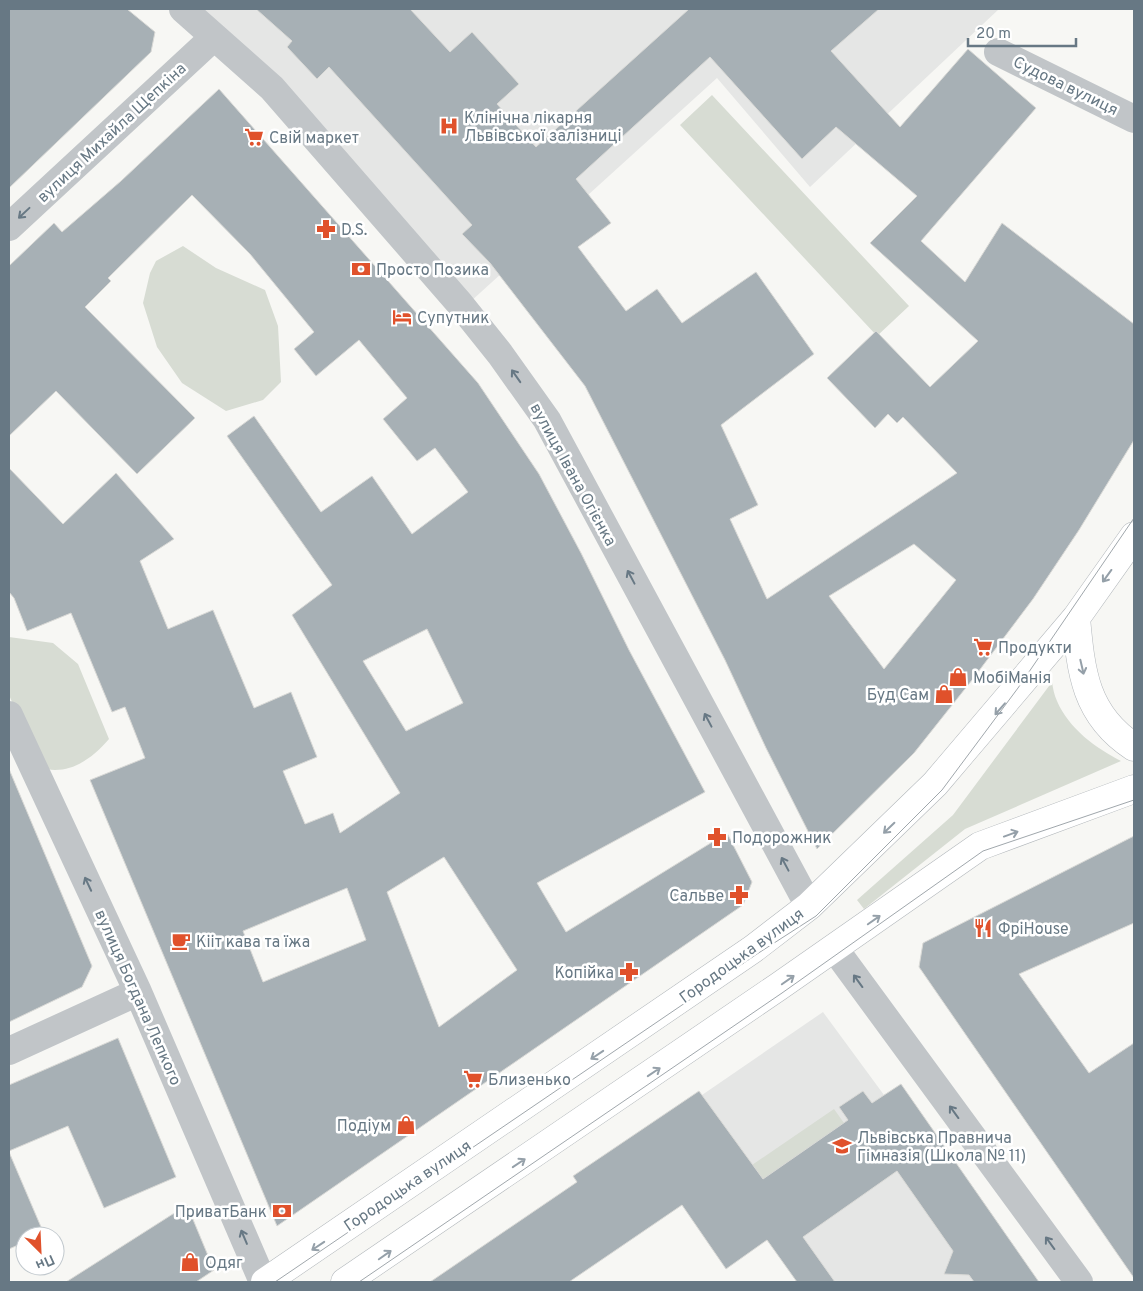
<svg xmlns="http://www.w3.org/2000/svg" width="1143" height="1291" viewBox="0 0 1143 1291" font-family="Overpass,sans-serif">
	<style>
		.built { fill: #e5e6e5 }
		.green { fill: #d7dcd3 }
		.building { fill: #a7b0b5; stroke: #d9d9d6; fill-rule: evenodd }
		.lines { fill: none; stroke-linecap: round; stroke-linejoin: round }
		.primary-casing { stroke: #b2b7bb; stroke-width: 29 }
		.street { stroke: #c1c5c8; stroke-width: 28 }
		.primary { stroke: #fff; stroke-width: 28 }
		.tram { stroke: #a0a7ac; stroke-width: 1 }
		.oneway { stroke: #677884 }
		.oneway2 { stroke: #95a0a9 }
		.labels { text-anchor: middle; stroke-width: 5; stroke-linejoin: round; paint-order: stroke }
		.street-label { font-size: 16px; fill: #677884; stroke: #fff }
		.poi-label { font-size: 16px; fill: #677884; stroke: #fff; text-anchor: start }
	</style>
	<rect width="100%" height="100%" fill="#f7f7f4"/>
	<path class="built" d="M197 9H999L810 187 717 78 470 302Z
		M823 1012 884 1095 901 1084 1039 1282H835L702 1095Z"/>
	<path class="green" d="M712 95 909 306 877 336 680 125Z
		M183 246 216 268 265 290 278 326 281 382 263 400 226 411 182 383 157 347 143 303 150 273 156 261Z
		M9 637 53 643 78 664 109 739C96 754 78 770 55 770 50 770 45 768 40 767L9 695Z
		M1052 682C1053 688 1054 695 1057 701 1069 729 1096 748 1121 761L965 829 864 909 857 900 953 815Z
		M834 1109 844 1123 763 1179 752 1165Z"/>
	<path class="building" d="M9 9H127L155 32 151 52 9 188Z
		M256 9H410L450 52 472 32 519 84 497 104 536 147 689 9H879L831 51 900 127 968 49 1036 108 921 241 965 282 1002 223 1134 324V440L1079 530 1033 599 972 680 914 753 817 849 766 748 725 660 585 386 490 263 462 234 472 225 329 67 317 79 287 47 292 41ZM710 57 802 159 836 127 917 196 870 243 978 341 930 387 876 331 827 378 875 428 888 414 897 423 903 417 957 473 767 599 730 519 758 505 721 425 814 354 756 272 682 323 657 289 626 311 578 247 611 223 576 179ZM914 544 956 580 884 669 829 596Z
		M219 89 478 383 539 474 581 553 629 650 705 792 537 883 566 932 727 833 752 882 743 905 277 1226 90 780 145 758 125 707 112 712 71 613 27 631 14 598 9 592V468L63 524 116 473 174 539 140 561 168 629 213 610 254 708 291 692 317 757 283 771 305 824 333 813 340 833 400 793 292 615 332 585 227 436 254 416 321 512 372 476 412 534 468 492 435 448 417 461 383 419 407 398 359 340 316 376 294 349 314 332 250 254 192 195 108 278 111 281 85 307 195 418 137 474 56 391 9 436V266L54 223 62 232 121 181ZM427 629 463 703 406 731 363 661ZM444 857 517 970 439 1027 387 892ZM347 888 366 940 263 982 243 931Z
		M9 769 92 966 82 987 9 1022Z
		M1134 836V923L1019 974 1089 1073 1134 1043V1278L919 967 923 943Z
		M118 1038 176 1177 104 1208 68 1126 9 1151V1085Z
		M901 1084 1039 1282H974L969 1275 944 1274 953 1251 897 1171 803 1237 835 1282H797L767 1240 726 1269 682 1205 569 1282H430L577 1182 573 1176 699 1091 763 1179 848 1120 839 1107 863 1091 872 1103Z
		M9 1152 44 1234 38 1236H25V1242L9 1249Z
		M187 1205 214 1270 196 1282H66Z"/>
	<g class="lines">
		<g class="primary-casing">
			<path id="primary" d="M1076 618C1081 672 1085 715 1134 747
				M265 1282 753 949 809 906 935 784 1076 618 1134 536
				M345 1282 778 987 980 846 1134 789"/>
		</g>
		<path class="street" d="M183 9 272 88 460 304 500 354 547 420 809 906
			M998 52 1134 119
			M9 227 214 37
			M9 715 138 992 263 1282
			M834 948 1079 1282
			M9 1051 138 992"/>
		<use href="#primary" class="primary"/>
		<path class="tram" d="M275 1282 757 954 816 916 942 790 1018 688 1134 518
			M359 1282 782 993 983 851 1134 800"/>
	</g>
	<defs><path id="oneway-shaft" d="M-6 0H5M1.5-3L5.5 0L1.5 3" fill="none" stroke-width="1.6" stroke-linecap="round" stroke-linejoin="round" transform="scale(1.25)"/></defs>
	<g class="oneway">
		<use href="#oneway-shaft" transform="translate(24 213) rotate(137)"/>
		<use href="#oneway-shaft" transform="translate(516 376) rotate(-125)"/>
		<use href="#oneway-shaft" transform="translate(631 577) rotate(-118)"/>
		<use href="#oneway-shaft" transform="translate(708 720) rotate(-118)"/>
		<use href="#oneway-shaft" transform="translate(785 864) rotate(-118)"/>
		<use href="#oneway-shaft" transform="translate(88 884) rotate(-115)"/>
		<use href="#oneway-shaft" transform="translate(858 981) rotate(-126)"/>
		<use href="#oneway-shaft" transform="translate(954 1112) rotate(-126)"/>
		<use href="#oneway-shaft" transform="translate(244 1237) rotate(-113)"/>
		<use href="#oneway-shaft" transform="translate(1050 1243) rotate(-126)"/>
	</g>
	<g class="oneway2">
		<use href="#oneway-shaft" transform="translate(1107 576) rotate(126)"/>
		<use href="#oneway-shaft" transform="translate(1082 667) rotate(77)"/>
		<use href="#oneway-shaft" transform="translate(1000 709) rotate(131)"/>
		<use href="#oneway-shaft" transform="translate(889 828) rotate(136)"/>
		<use href="#oneway-shaft" transform="translate(1011 834) rotate(-20)"/>
		<use href="#oneway-shaft" transform="translate(874 920) rotate(-35)"/>
		<use href="#oneway-shaft" transform="translate(788 980) rotate(-35)"/>
		<use href="#oneway-shaft" transform="translate(597 1055) rotate(146)"/>
		<use href="#oneway-shaft" transform="translate(654 1072) rotate(-34)"/>
		<use href="#oneway-shaft" transform="translate(519 1163) rotate(-34)"/>
		<use href="#oneway-shaft" transform="translate(318 1246) rotate(146)"/>
		<use href="#oneway-shaft" transform="translate(385 1255) rotate(-35)"/>
	</g>
	<defs>
		<g id="hospital-bare" transform="scale(1.5)"><path d="M-5-5h3v3.5h4V-5h3V5h-3V1.5h-4V5h-3Z" fill="#e0512b" stroke="#fff" stroke-width="2.5" paint-order="stroke"/></g>
		<g id="supermarket-bare" transform="scale(1.5)"><path d="M-6-5.5h2.5l.6 2H6L4.5 2H-2.5L-4.4-4H-6ZM-1.5 3.2a1.3 1.3 0 1 0 .1 0ZM3 3.2a1.3 1.3 0 1 0 .1 0Z" fill="#e0512b" stroke="#fff" stroke-width="2.5" paint-order="stroke"/></g>
		<g id="pharmacy-bare" transform="scale(1.5)"><path d="M-2-6h4v4h4v4h-4v4h-4v-4h-4v-4h4Z" fill="#e0512b" stroke="#fff" stroke-width="2.5" paint-order="stroke"/></g>
		<g id="bank-bare" transform="scale(1.5)"><path d="M-6-4H6V4H-6ZM0-2.3a2.3 2.3 0 1 0 0 4.6a2.3 2.3 0 1 0 0-4.6Z" fill="#e0512b" stroke="#fff" stroke-width="2.5" paint-order="stroke"/></g>
		<g id="hotel-bare" transform="scale(1.5)"><path d="M-6-4.5h1.5V1H6V5H4.5V3h-9V5H-6ZM-4 0a1.8 1.8 0 1 1 3.6 0ZM.5 0V-2.5h3Q6-2.5 6 0Z" fill="#e0512b" stroke="#fff" stroke-width="2.5" paint-order="stroke"/></g>
		<g id="shop-bare" transform="scale(1.5)"><path d="M-5-2.5h2.3a2.7 3.5 0 0 1 5.4 0H5L5.5 6h-11ZM-1.5-2.5h3a1.5 2.3 0 0 0-3 0Z" fill="#e0512b" stroke="#fff" stroke-width="2.5" paint-order="stroke"/></g>
		<g id="restaurant-bare" transform="scale(1.5)"><path d="M-5-6h1v4h1v-4h1v4h1v-4h1v5L-1.5 .5V6h-2V.5L-5-1ZM5-6V6H3V1.5H1.5Q1.5-4 5-6Z" fill="#e0512b" stroke="#fff" stroke-width="2.5" paint-order="stroke"/></g>
		<g id="cafe-bare" transform="scale(1.5)"><path d="M-5.5-4.5H6V0H3Q3 3.5 0 3.5H-2.5Q-5.5 3.5-5.5 0ZM3-3.2v2h1.7v-2ZM-6 4.5H4V6H-6Z" fill="#e0512b" stroke="#fff" stroke-width="2.5" paint-order="stroke"/></g>
		<g id="school-bare" transform="scale(1.5)"><path d="M0-5L7-2L0 1L-7-2ZM-4 1L0 2.5L4 1V4Q0 6-4 4Z" fill="#e0512b" stroke="#fff" stroke-width="2.5" paint-order="stroke"/></g>
	</defs>
	<g fill-rule="evenodd">
		<use href="#hospital-bare" x="449" y="126"/>
		<use href="#supermarket-bare" x="254" y="137"/>
		<use href="#pharmacy-bare" x="326" y="229"/>
		<use href="#bank-bare" x="361" y="269"/>
		<use href="#hotel-bare" x="402" y="317"/>
		<use href="#supermarket-bare" x="983" y="647"/>
		<use href="#shop-bare" x="958" y="677"/>
		<use href="#shop-bare" x="944" y="694"/>
		<use href="#pharmacy-bare" x="717" y="837"/>
		<use href="#pharmacy-bare" x="739" y="895"/>
		<use href="#restaurant-bare" x="983" y="928"/>
		<use href="#cafe-bare" x="181" y="941"/>
		<use href="#pharmacy-bare" x="629" y="972"/>
		<use href="#supermarket-bare" x="473" y="1079"/>
		<use href="#shop-bare" x="406" y="1125"/>
		<use href="#school-bare" x="842" y="1146"/>
		<use href="#bank-bare" x="282" y="1211"/>
		<use href="#shop-bare" x="190" y="1262"/>
	</g>
	<g class="labels">
		<g class="street-label">
			<text transform="translate(1066 85) rotate(26)" y="6">Судова вулиця</text>
			<text transform="translate(111 132) rotate(-43)" y="6">вулиця Михайла Щепкіна</text>
			<text transform="translate(574 474) rotate(61)" y="6">вулиця Івана Огієнка</text>
			<text transform="translate(741 955) rotate(-36)" y="6">Городоцька вулиця</text>
			<text transform="translate(139 997) rotate(66)" y="6">вулиця Богдана Лепкого</text>
			<text transform="translate(407 1185) rotate(-34)" y="6">Городоцька вулиця</text>
		</g>
		<g class="poi-label">
			<text x="464" y="123">Клінічна лікарня<tspan x="464" dy="18">Львівської залізниці</tspan></text>
			<text x="269" y="143">Свій маркет</text>
			<text x="341" y="235">D.S.</text>
			<text x="376" y="275">Просто Позика</text>
			<text x="417" y="323">Супутник</text>
			<text x="998" y="653">Продукти</text>
			<text x="973" y="683">МобіМанія</text>
			<text x="929" y="700" text-anchor="end">Буд Сам</text>
			<text x="732" y="843">Подорожник</text>
			<text x="724" y="901" text-anchor="end">Сальве</text>
			<text x="998" y="934">ФріHouse</text>
			<text x="196" y="947">Кііт кава та їжа</text>
			<text x="614" y="978" text-anchor="end">Копійка</text>
			<text x="488" y="1085">Близенько</text>
			<text x="391" y="1131" text-anchor="end">Подіум</text>
			<text x="857" y="1143">Львівська Правнича<tspan x="857" dy="18">Гімназія (Школа № 11)</tspan></text>
			<text x="267" y="1217" text-anchor="end">ПриватБанк</text>
			<text x="205" y="1268">Одяг</text>
		</g>
	</g>
	<rect width="1143" height="1291" fill="none" stroke="#677884" stroke-width="20"/>
	<g transform="translate(40 1251) rotate(156)"><circle r="24" fill="#ffffff" stroke="#c2c9ce"/>
	<path d="M0-4L9 19L0 12L-9 19Z" fill="#e0512b"/>
	<text y="-8" font-size="14" font-weight="bold" text-anchor="middle" fill="#677884">Пн</text>
	</g>
	<path d="M968 38v8h108v-8" fill="none" stroke="#677884" stroke-width="2.5"/>
	<text x="976" y="38" font-size="15" fill="#677884" stroke="#ffffff" stroke-width="4" paint-order="stroke">20 m</text>
</svg>
